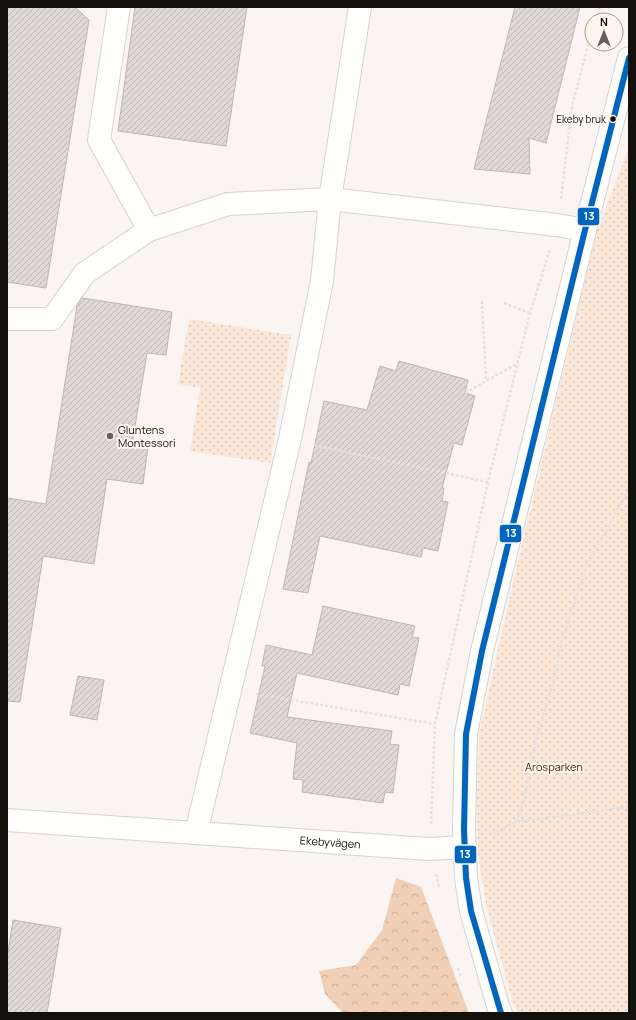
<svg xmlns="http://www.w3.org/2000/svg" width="636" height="1020" viewBox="0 0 636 1020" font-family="Manrope,sans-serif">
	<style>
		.forest { fill: url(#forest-crowns) }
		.park { fill: url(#park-dots) }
		.building { fill: url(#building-hatch); stroke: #bcb7b4 }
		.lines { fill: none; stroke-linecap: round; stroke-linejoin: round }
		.minor-casing { stroke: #d7d2cf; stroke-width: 24 }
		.path { stroke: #e3e1e1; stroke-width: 2.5; stroke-dasharray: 3 2; stroke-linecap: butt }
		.minor { stroke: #fefefd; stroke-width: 22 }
		.bus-1-casing { stroke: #fdf5ee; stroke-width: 9 }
		.bus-1 { stroke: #0065bd; stroke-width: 6 }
		.bus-dot { fill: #14100c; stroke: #fdf5ee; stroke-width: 1.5 }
		.poi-dot { fill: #64605c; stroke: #fdf5ee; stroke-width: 1.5 }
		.labels { text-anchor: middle; stroke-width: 4; stroke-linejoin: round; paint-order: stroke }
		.bus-label { font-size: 10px; fill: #14100c; stroke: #fdf5ee; text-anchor: end }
		.poi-label { font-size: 11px; fill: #14100c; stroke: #fdf5ee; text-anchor: start }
		.park-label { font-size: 11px; fill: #4b2704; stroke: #fdf5ee }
		.street-label { font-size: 11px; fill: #14100c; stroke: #fdf5ee }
		.line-badge { stroke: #fdf5ee; stroke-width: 1.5 }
		.badge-label { font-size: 11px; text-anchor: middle; font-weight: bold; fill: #fff }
	</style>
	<defs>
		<pattern id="forest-crowns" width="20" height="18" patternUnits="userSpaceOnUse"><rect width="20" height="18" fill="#f1cfb6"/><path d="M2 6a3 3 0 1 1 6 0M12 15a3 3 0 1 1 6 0" fill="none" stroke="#ceb19b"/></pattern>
		<pattern id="park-dots" width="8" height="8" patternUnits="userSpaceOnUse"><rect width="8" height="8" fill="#fbe7d8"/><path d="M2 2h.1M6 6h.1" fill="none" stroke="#d6c5b8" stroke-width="1.8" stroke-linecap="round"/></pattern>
		<pattern id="building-hatch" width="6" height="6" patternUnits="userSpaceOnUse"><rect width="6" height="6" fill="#ded9d6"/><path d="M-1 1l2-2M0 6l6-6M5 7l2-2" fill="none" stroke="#beb9b6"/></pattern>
	</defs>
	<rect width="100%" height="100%" fill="#faf5f2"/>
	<path class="forest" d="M396 878 421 887 469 1013H343L325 994 319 971 356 965 382 930Z"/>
	<path class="park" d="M629 147V1013H518L512 1000 487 909 478 855 477 798 479 734 516 570 597 231Z
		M189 319 291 335 270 463 190 451 200 388 178 384Z"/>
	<path class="building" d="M7 7H75L89 20 46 288 7 282Z
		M135 7H247L226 146 118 131Z
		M515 7H580L546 143 529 138 530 174 474 169Z
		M82 298 172 312 166 355 147 353 132 444 148 447 143 484 107 479 94 564 43 556 20 702 7 701V498L46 504 77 306Z
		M399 361 468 380 465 393 475 396 462 445 454 443 442 488H444L442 501 448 502 438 551 423 548 421 557 320 536 308 593 283 589 309 462 311 463 324 401 367 410 380 366 396 371Z
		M323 606 415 626 412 637 419 638 409 686 400 684 398 695 297 673 287 717 392 731 390 744 399 745 393 793 385 792 383 803 302 792 303 780 293 779 297 743 250 733 265 666H262L266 645 312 655Z
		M78 676 104 680 97 720 70 715Z
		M13 920 61 928 47 1013H7V958Z"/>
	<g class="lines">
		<g class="minor-casing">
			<g id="minor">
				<path d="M119 7 99 140 149 230"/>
				<path d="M7 319H52L85 273 149 230 228 204 330 199 557 225 585 230"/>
				<path id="s1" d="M7 820 399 847 430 849 465 847"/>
				<path d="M196 833 290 439 322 281 330 199 360 7"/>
				<path d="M501 1013 498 1006 471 911 466 878 464 830 466 734 482 651 585 230 629 58"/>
			</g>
		</g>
		<path class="path" d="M596 20 600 7
			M561 199 572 106 592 31
			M621 199 629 192
			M482 301 486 381
			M504 303 530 313
			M465 393 518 363
			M314 445 488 482
			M256 694 435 724
			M516 822 524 802 531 761 541 722 554 679 561 644 573 607 588 563 629 489
			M431 824 435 724 488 482 530 313 550 249
			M490 835 516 822 629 807
			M436 874 439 887
			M458 968 461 978"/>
		<use href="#minor" class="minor"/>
		<g class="bus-1-casing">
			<path id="bus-1" d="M501 1013 471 911 466 878 464 830 466 734 482 651 585 230 629 58"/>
		</g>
		<use href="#bus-1" class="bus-1"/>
	</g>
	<circle class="bus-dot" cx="613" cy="119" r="3.5"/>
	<circle class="poi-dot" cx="110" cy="436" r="4"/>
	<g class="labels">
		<g class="bus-label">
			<text x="606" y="123">Ekeby bruk</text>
		</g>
		<g class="poi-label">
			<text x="118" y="434">Gluntens<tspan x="118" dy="13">Montessori</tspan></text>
		</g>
		<g class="park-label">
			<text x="554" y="771">Arosparken</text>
		</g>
		<g class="street-label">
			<text dy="4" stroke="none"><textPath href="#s1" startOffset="324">Ekebyvägen</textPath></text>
		</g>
	</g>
	<g class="line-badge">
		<rect x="577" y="207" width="23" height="19" rx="4" fill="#0065bd"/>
		<rect x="499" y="524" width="23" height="19" rx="4" fill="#0065bd"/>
		<rect x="454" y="845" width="23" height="19" rx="4" fill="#0065bd"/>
	</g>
	<g class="badge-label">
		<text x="589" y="220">13</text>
		<text x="511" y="537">13</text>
		<text x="465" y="858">13</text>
	</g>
	<rect width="636" height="1020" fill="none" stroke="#14100c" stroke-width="16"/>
	<g transform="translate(604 32)"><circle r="19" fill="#fdf5ee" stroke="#a09994"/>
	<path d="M0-3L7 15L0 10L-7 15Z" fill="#64605c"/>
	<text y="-6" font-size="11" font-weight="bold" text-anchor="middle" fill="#14100c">N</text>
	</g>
</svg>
